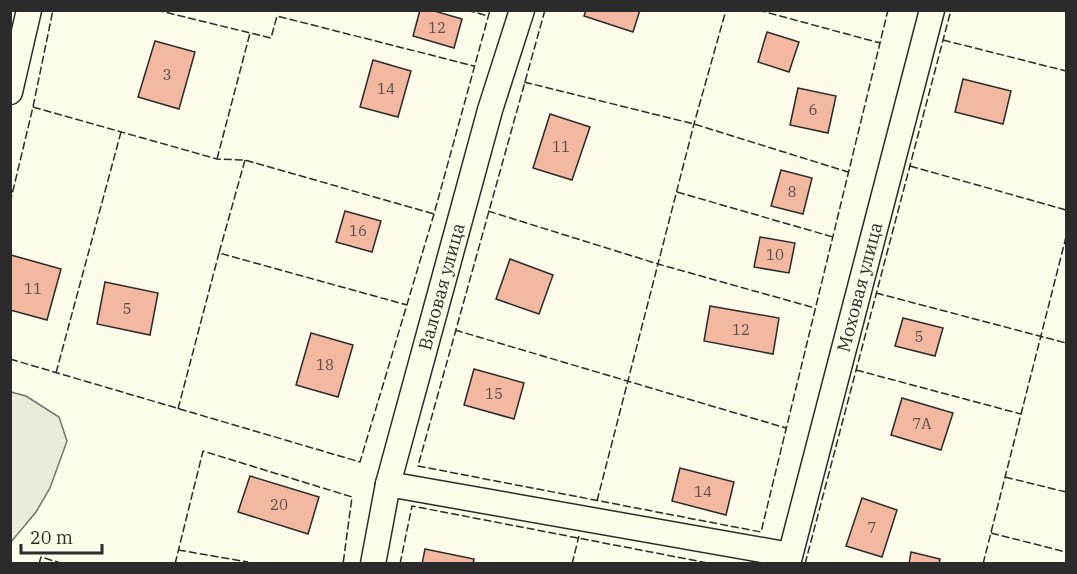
<svg xmlns="http://www.w3.org/2000/svg" width="1077" height="574" viewBox="0 0 1077 574" font-family="'IBM Plex Serif',serif">
	<style>
		.green { fill: #ecebdb; stroke: #74746e; stroke-width: 1.5 }
		.building { fill: #f2b8a0; stroke: #2b2b2b; stroke-width: 1.5 }
		.lines { fill: none; stroke-linecap: round; stroke-linejoin: round }
		.street-casing { stroke: #2b2b2b; stroke-width: 27 }
		.street { stroke: #fdfbea; stroke-width: 24 }
		.fence { stroke: #2b2b2b; stroke-width: 1.5; stroke-dasharray: 8 3; stroke-linecap: butt }
		.labels { text-anchor: middle; stroke-width: 4.5; stroke-linejoin: round; paint-order: stroke }
		.number-label { font-size: 15px; fill: #5d4e48 }
		.street-label { font-size: 18px; fill: #2b2b2b; stroke: #fdfbea }
	</style>
	<rect width="100%" height="100%" fill="#fdfbea"/>
	<path class="green" d="M11 392 26 396 59 417 67 441 50 488 36 512 11 542Z"/>
	<path class="building" d="M420 10H431L462 19 454 48 413 36Z
		M586 10H640L633 32 584 16Z
		M767 32 799 42 789 72 758 62Z
		M155 41 195 52 179 109 138 97Z
		M373 60 411 71 398 117 360 107Z
		M963 79 1011 91 1003 124 955 112Z
		M798 88 836 96 828 133 790 125Z
		M550 114 590 127 572 180 533 168Z
		M781 170 812 178 803 214 771 206Z
		M345 211 381 221 372 252 336 242Z
		M760 237 795 243 789 273 754 267Z
		M11 255 61 269 47 320 10 310Z
		M510 259 553 275 539 314 496 299Z
		M105 282 158 293 150 335 97 324Z
		M710 306 779 318 773 354 704 341Z
		M903 318 943 328 935 356 895 346Z
		M311 333 353 345 338 397 296 385Z
		M474 369 524 383 514 419 464 405Z
		M902 398 953 413 941 450 891 435Z
		M680 468 734 482 726 515 672 501Z
		M250 476 319 497 308 534 238 512Z
		M862 498 897 510 882 557 846 546Z
		M425 549 474 559 473 564H422Z
		M911 552 940 559 939 564H909Z"/>
	<g class="lines">
		<g class="street-casing">
			<g id="street">
				<path d="M10 92 29 10"/>
				<path d="M388 484 790 555"/>
				<path id="s1" d="M373 564 388 484 490 110 522 10"/>
				<path id="s2" d="M788 564 932 10"/>
			</g>
		</g>
		<use href="#street" class="street"/>
		<path class="fence" d="M156 10 271 38 277 16 474 66
			M467 10 488 16
			M545 10 418 466 761 532 888 10
			M758 10 880 43
			M943 40 1066 71
			M524 82 694 124 848 172
			M33 107 217 159 245 160 434 214
			M217 159 250 33
			M245 160 219 253 407 305
			M910 166 1066 210
			M677 192 833 237
			M10 203 33 107 53 10
			M488 211 658 264 815 308
			M876 293 1066 343
			M455 330 786 428
			M10 359 360 462 434 214 490 10
			M856 370 1021 414
			M56 373 121 132
			M178 409 219 253
			M1005 477 1066 492
			M597 501 694 124 726 10
			M991 533 1066 552
			M178 550 248 562
			M39 564 41 557 64 564
			M175 564 203 451 352 497 343 564
			M400 564 412 506 713 564
			M572 564 579 536
			M805 564 951 10
			M983 564 1066 237"/>
	</g>
	<g class="labels">
		<g class="number-label">
			<text x="437" y="33">12</text>
			<text x="167" y="80">3</text>
			<text x="386" y="94">14</text>
			<text x="813" y="115">6</text>
			<text x="561" y="152">11</text>
			<text x="792" y="197">8</text>
			<text x="358" y="236">16</text>
			<text x="775" y="260">10</text>
			<text x="33" y="294">11</text>
			<text x="127" y="314">5</text>
			<text x="741" y="335">12</text>
			<text x="919" y="342">5</text>
			<text x="325" y="370">18</text>
			<text x="494" y="399">15</text>
			<text x="922" y="429">7А</text>
			<text x="703" y="497">14</text>
			<text x="279" y="510">20</text>
			<text x="872" y="533">7</text>
		</g>
		<g class="street-label">
			<text dy="6" stroke="none"><textPath href="#s1" startOffset="286">Валовая улица</textPath></text>
			<text dy="6" stroke="none"><textPath href="#s2" startOffset="286">Моховая улица</textPath></text>
		</g>
	</g>
	<rect width="1077" height="574" fill="none" stroke="#2b2b2b" stroke-width="24"/>
	<path d="M21 544v9h81v-9" fill="none" stroke="#2b2b2b" stroke-width="3"/>
	<text x="30" y="544" font-size="18" fill="#2b2b2b" stroke="#fdfbea" stroke-width="4.5" paint-order="stroke">20 m</text>
</svg>
